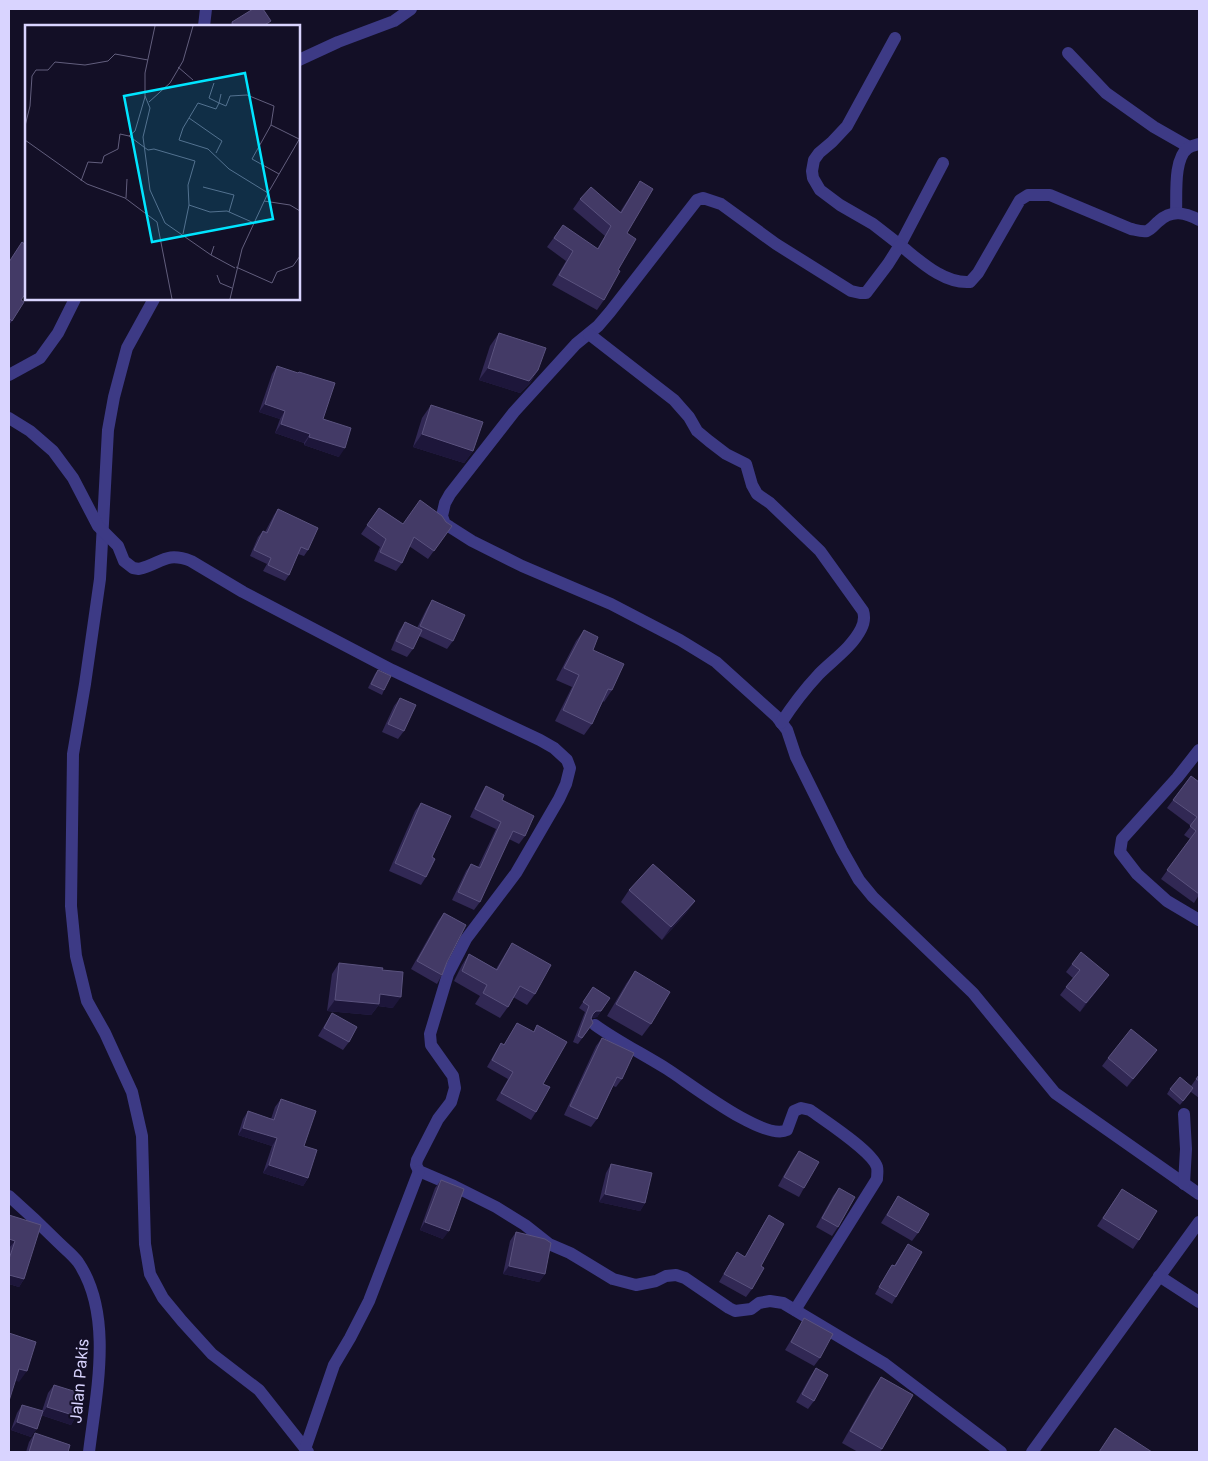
<svg xmlns="http://www.w3.org/2000/svg" width="1208" height="1461" font-family="Inter,sans-serif">
  <style>
    .lines { fill: none; stroke-linecap: round; stroke-linejoin: round }
    .minor { stroke: #3d3a85; stroke-width: 12 }
    .wall { fill: #312854 }
    .shaded-wall { fill: #1d163a }
    .building { fill: #433a66; stroke: #5a527e }
    .labels { text-anchor: middle; stroke-width: 4; stroke-linejoin: round; paint-order: stroke }
    .street-label { font-size: 16px; fill: #d9d4ff; stroke: #130f26 }
    .inset-road { fill: none; stroke: #625e7d; stroke-width: 1 }
    .view { fill: #00e5ff; fill-opacity: 0.15; stroke: #00e5ff; stroke-width: 2.5 }
    .inset-edge { fill: none; stroke: #d9d4ff; stroke-width: 2.5 }
  </style>
  <rect width="100%" height="100%" fill="#130f26"/>
  <g class="lines">
    <g class="minor">
      <polyline points="204,26 206,9"/>
      <polyline points="895,38 847,126 832,142 819,153 814,160 812,171 813,178 820,190 840,205 873,224 900,245 943,163"/>
      <polyline points="1068,53 1106,93 1154,127 1189,147"/>
      <polyline points="299,60 338,42 394,21 411,9"/>
      <path d="M 1176,213 C 1177,196 1173,159 1188,148 C 1191,146 1196,145 1199,144"/>
      <path d="M 1199,220 C 1186,213 1172,209 1159,221 C 1155,224 1152,229 1147,231 C 1142,232 1136,230 1131,229 L 1050,195 L 1028,195 L 1020,200 L 978,273 L 970,282 C 943,284 919,260 900,245 L 888,264 L 866,293 L 860,293 L 851,291 L 776,244 L 721,204 L 703,198 L 697,200 L 610,312 L 598,326 L 576,344 L 514,412 L 450,494 L 445,503 L 442,516 L 445,524 L 450,527 L 472,541 L 522,566 L 611,604 L 680,640 L 716,662 L 777,717 L 787,730 L 796,757 L 842,850 L 859,880 L 873,897 L 973,993 L 1055,1093 L 1199,1194"/>
      <polyline points="154,299 127,348 114,397 108,430 100,579 85,684 73,754 71,906 76,956 87,1001 105,1033 132,1092 142,1136 145,1244 150,1274 163,1298 182,1321 212,1354 259,1390 308,1452"/>
      <path d="M 589,334 L 674,400 L 689,417 L 697,431 L 709,441 L 726,454 L 746,464 L 752,485 L 757,494 L 770,503 L 820,551 L 863,611 C 865,617 864,623 861,629 C 852,647 833,660 819,674 C 805,689 792,706 781,723"/>
      <polyline points="9,375 40,358 58,333 75,299"/>
      <path d="M 9,418 L 30,431 L 53,451 L 73,478 L 98,526 L 118,546 L 124,561 L 133,568 L 139,569 C 161,564 165,551 191,561 L 243,592 L 392,670 L 540,740 L 554,748 L 567,760 L 570,768 L 566,784 L 559,799 L 516,873 L 466,939 L 448,974 L 430,1034 L 431,1045 L 453,1076 L 455,1088 L 451,1102 L 438,1119 L 417,1160 L 416,1165 L 419,1171 L 454,1186 L 496,1207 L 525,1225 L 549,1244 L 570,1253 L 613,1279 L 636,1285 L 656,1281 L 666,1276 L 676,1275 L 685,1278 L 729,1308 L 735,1311 L 751,1309 L 759,1303 L 770,1301 L 783,1303 L 885,1364 L 1001,1452"/>
      <polyline points="1199,750 1177,778 1122,839 1120,852 1137,874 1167,901 1199,920"/>
      <path d="M 595,1025 C 617,1041 643,1054 667,1069 C 688,1082 764,1142 787,1130 L 794,1111 L 801,1108 L 810,1110 C 825,1121 872,1151 877,1167 C 878,1171 877,1175 877,1179 L 795,1310"/>
      <polyline points="1184,1114 1186,1149 1184,1184"/>
      <path d="M 9,1196 C 26,1211 43,1227 59,1243 C 65,1249 73,1255 78,1262 C 114,1315 96,1394 89,1452"/>
      <polyline points="1159,1276 1199,1302"/>
      <polyline points="305,1449 334,1365 350,1338 369,1301 419,1171"/>
      <polyline points="1032,1452 1199,1222"/>
    </g>
  </g>
  <g class="wall">
    <polygon points="232,22 268,25 267,26 229,26"/>
    <polygon points="640,181 618,270 604,300 597,310 552,285 566,261 547,247 563,225 597,249 605,236 573,209 580,199 620,212"/>
    <polygon points="9,262 21,300 12,321 9,325"/>
    <polygon points="499,333 538,370 530,383 520,393 479,380 490,346"/>
    <polygon points="277,366 323,419 339,457 304,445 304,443 275,433 280,419 259,412 272,374"/>
    <polygon points="431,405 473,451 464,463 413,447 422,418"/>
    <polygon points="379,508 403,524 446,522 452,526 428,559 409,546 402,563 396,571 374,561 380,547 361,534"/>
    <polygon points="278,509 308,550 304,556 298,554 289,575 285,581 263,571 267,564 250,556 258,537 263,531 265,532 274,515"/>
    <polygon points="432,600 453,641 447,649 419,636 413,649 407,657 391,650 399,631 405,622 417,628 427,608"/>
    <polygon points="584,630 612,690 604,702 603,701 592,724 584,735 555,721 572,687 556,680 576,641"/>
    <polygon points="378,670 384,690 382,695 368,688 375,674"/>
    <polygon points="400,698 404,731 398,739 382,732 394,706"/>
    <polygon points="1191,776 1199,782 1199,895 1194,903 1161,879 1190,839 1184,835 1191,826 1167,808"/>
    <polygon points="486,786 502,800 525,836 519,844 509,839 480,902 474,910 452,900 466,871 471,864 478,867 496,829 470,817 481,794"/>
    <polygon points="421,803 432,857 426,877 421,885 389,871 415,811"/>
    <polygon points="629,890 695,901 686,913 662,940 621,902"/>
    <polygon points="444,913 447,962 442,975 437,984 411,969 438,921"/>
    <polygon points="512,943 535,994 527,1005 513,997 508,1007 500,1018 475,1004 480,996 454,981 462,965 469,954 496,969 505,954"/>
    <polygon points="339,963 382,970 393,1008 378,1006 371,1015 327,1011 332,974"/>
    <polygon points="1072,964 1103,983 1080,1012 1060,995 1073,978 1066,972"/>
    <polygon points="635,971 651,1024 642,1036 607,1016 626,984"/>
    <polygon points="593,987 610,998 597,1017 592,1018 591,1018 593,1023 578,1044 573,1042 585,1012 579,1008"/>
    <polygon points="332,1013 349,1042 343,1050 318,1036"/>
    <polygon points="517,1023 533,1032 537,1025 543,1084 536,1112 531,1120 496,1100 508,1079 487,1067 496,1051 501,1043 504,1045"/>
    <polygon points="602,1038 622,1079 616,1087 613,1086 597,1119 591,1127 564,1115 596,1046"/>
    <polygon points="1157,1050 1151,1058 1127,1087 1102,1066 1108,1058"/>
    <polygon points="1199,1075 1199,1098 1191,1092 1180,1105 1167,1094 1170,1089 1191,1086"/>
    <polygon points="281,1099 304,1146 308,1178 303,1186 263,1173 272,1146 238,1135 243,1119 248,1111 271,1119 275,1107"/>
    <polygon points="799,1151 804,1188 799,1197 778,1186 793,1159"/>
    <polygon points="611,1164 645,1203 640,1211 599,1202 606,1173"/>
    <polygon points="441,1180 443,1239 420,1230 435,1188"/>
    <polygon points="839,1188 838,1227 832,1236 816,1227 833,1196"/>
    <polygon points="1122,1189 1139,1240 1133,1249 1097,1226"/>
    <polygon points="898,1196 918,1233 912,1241 881,1223"/>
    <polygon points="9,1215 24,1279 19,1287 9,1284"/>
    <polygon points="769,1215 761,1266 752,1289 746,1297 719,1282 731,1261 737,1252 745,1257 764,1223"/>
    <polygon points="516,1232 545,1274 539,1282 503,1274 510,1241"/>
    <polygon points="908,1244 896,1297 892,1304 875,1294 888,1271 892,1265 894,1266"/>
    <polygon points="804,1318 820,1358 814,1366 785,1350 799,1327"/>
    <polygon points="816,1368 814,1401 808,1409 796,1402 810,1377"/>
    <polygon points="881,1377 882,1449 880,1452 858,1452 842,1443 872,1390"/>
    <polygon points="54,1385 76,1416 71,1425 41,1415 31,1437 11,1430 17,1413 22,1405 42,1411 48,1393"/>
    <polygon points="35,1433 68,1452 26,1452 29,1442"/>
  </g>
  <g class="shaded-wall">
    <polygon points="271,21 268,25 267,26 263,26"/>
    <polygon points="488,368 538,370 530,383 520,393 479,380"/>
    <polygon points="265,404 285,411 280,419 259,412"/>
    <polygon points="281,424 310,434 304,443 275,433"/>
    <polygon points="422,434 473,451 464,463 413,447"/>
    <polygon points="309,437 345,448 339,457 304,445"/>
    <polygon points="695,901 686,913 662,940 671,927"/>
    <polygon points="1109,975 1103,983 1080,1012 1086,1003"/>
    <polygon points="380,994 401,997 393,1008 378,1006 371,1015 327,1011 335,1000"/>
    <polygon points="596,1011 601,1011 597,1017 592,1018 593,1014"/>
    <polygon points="1157,1050 1151,1058 1127,1087 1133,1079"/>
    <polygon points="243,1128 277,1138 272,1146 238,1135"/>
    <polygon points="269,1165 308,1178 303,1186 263,1173"/>
    <polygon points="605,1194 645,1203 640,1211 599,1202"/>
    <polygon points="425,1222 449,1231 443,1239 420,1230"/>
    <polygon points="9,1239 15,1241 9,1248"/>
    <polygon points="509,1266 545,1274 539,1282 503,1274"/>
    <polygon points="9,1275 24,1279 19,1287 9,1284"/>
    <polygon points="19,1369 27,1371 19,1382 12,1379"/>
    <polygon points="47,1407 76,1416 71,1425 41,1415"/>
    <polygon points="17,1422 37,1429 31,1437 11,1430"/>
  </g>
  <g class="building">
    <polygon points="253,9 263,9 271,21 263,26 234,26 232,22"/>
    <polygon points="640,181 653,189 627,233 636,239 618,270 620,271 604,300 559,275 573,251 554,238 563,225 598,249 611,226 580,199 591,187 621,213"/>
    <polygon points="22,242 26,245 26,293 21,300 24,302 12,321 9,318 9,262"/>
    <polygon points="499,333 546,348 538,370 529,381 488,368"/>
    <polygon points="277,366 298,373 299,372 335,383 323,419 351,428 345,448 309,437 310,434 281,424 285,411 265,404"/>
    <polygon points="431,405 483,422 473,451 422,434"/>
    <polygon points="420,500 442,516 446,522 452,526 434,551 414,537 402,563 380,552 386,539 367,525 379,508 403,524"/>
    <polygon points="278,509 318,528 308,550 301,547 289,575 268,565 271,558 254,550 263,531 267,533"/>
    <polygon points="432,600 465,615 453,641 420,626"/>
    <polygon points="405,622 422,630 413,649 396,641"/>
    <polygon points="584,630 598,637 593,650 624,664 612,690 608,689 592,724 563,710 579,675 564,668"/>
    <polygon points="378,670 391,676 384,690 371,684"/>
    <polygon points="400,698 416,705 404,731 388,724"/>
    <polygon points="1191,776 1199,782 1199,894 1167,870 1196,831 1190,826 1197,817 1173,800"/>
    <polygon points="486,786 504,795 502,800 534,816 525,836 513,831 480,902 458,892 471,864 480,868 501,822 475,809"/>
    <polygon points="421,803 451,816 432,857 435,859 426,877 395,863"/>
    <polygon points="653,864 695,901 671,927 629,890"/>
    <polygon points="444,913 466,925 447,962 442,975 417,961"/>
    <polygon points="512,943 551,965 535,994 520,986 508,1007 483,993 487,985 462,971 469,954 497,970"/>
    <polygon points="1081,952 1109,975 1086,1003 1066,987 1080,970 1072,964"/>
    <polygon points="339,963 383,968 382,970 403,972 401,997 380,994 379,1004 335,1000"/>
    <polygon points="635,971 670,992 651,1024 616,1004"/>
    <polygon points="593,987 610,998 601,1011 596,1011 593,1014 591,1018 593,1023 582,1038 578,1036 589,1006 583,1002"/>
    <polygon points="332,1013 357,1027 349,1042 324,1028"/>
    <polygon points="517,1023 534,1032 537,1025 567,1042 543,1084 550,1087 536,1112 501,1093 513,1072 492,1060 501,1043 504,1045"/>
    <polygon points="1131,1029 1157,1050 1133,1079 1108,1058"/>
    <polygon points="602,1038 634,1053 622,1079 617,1077 597,1119 570,1106"/>
    <polygon points="1199,1075 1199,1081 1196,1079"/>
    <polygon points="1180,1077 1193,1088 1183,1101 1170,1089"/>
    <polygon points="281,1099 316,1111 304,1146 317,1150 308,1178 269,1165 277,1138 243,1128 248,1111 274,1120"/>
    <polygon points="799,1151 819,1162 804,1188 784,1177"/>
    <polygon points="611,1164 652,1173 645,1203 605,1194"/>
    <polygon points="441,1180 464,1189 449,1231 425,1222"/>
    <polygon points="839,1188 855,1197 838,1227 822,1218"/>
    <polygon points="1122,1189 1157,1211 1139,1240 1103,1218"/>
    <polygon points="898,1196 929,1214 918,1233 887,1215"/>
    <polygon points="9,1215 41,1225 24,1279 9,1275 9,1259 15,1241 9,1239"/>
    <polygon points="769,1215 784,1224 761,1266 764,1268 752,1289 724,1274 737,1252 745,1257"/>
    <polygon points="516,1232 545,1239 551,1243 545,1274 509,1266"/>
    <polygon points="908,1244 922,1252 896,1297 879,1287 892,1265 895,1266"/>
    <polygon points="804,1318 833,1334 820,1358 791,1342"/>
    <polygon points="9,1333 36,1342 27,1371 19,1369 9,1401"/>
    <polygon points="816,1368 828,1375 814,1401 802,1394"/>
    <polygon points="881,1377 913,1395 882,1449 850,1431"/>
    <polygon points="54,1385 83,1394 76,1416 47,1407"/>
    <polygon points="22,1405 43,1411 37,1429 17,1422"/>
    <polygon points="1115,1428 1152,1452 1099,1452"/>
    <polygon points="35,1433 70,1445 68,1452 29,1452"/>
  </g>
  <g class="labels">
    <g class="street-label">
      <text transform="translate(79 1381) rotate(-85)" y="6">Jalan Pakis</text>
    </g>
  </g>
  <g transform="translate(25 25)">
    <rect width="275" height="275" fill="#130f26"/>
    <path class="inset-road" d="M 153,42 L 168,55M 189,58 L 184,73 L 194,78 L 196,69M 120,71 L 125,83 L 118,112 L 125,165 L 140,198 L 186,230M 124,77 L 145,58 L 158,36 L 168,1M 164,93 L 197,116 L 191,128M 246,100 L 227,134 L 254,149M 0,101 L 5,81 L 7,51 L 11,45 L 23,45 L 30,37 L 60,40 L 83,36 L 90,29 L 123,35M 104,111 L 123,125 L 129,124 L 170,136 L 163,160 L 164,180 L 185,187 L 202,186 L 229,198M 0,115 L 62,159 L 100,173 L 132,197 L 147,274M 56,156 L 63,137 L 77,138 L 79,131 L 93,124 L 95,109 L 104,111 L 110,106 L 120,72 L 120,48 L 130,1M 178,162 L 209,170 L 204,187M 243,168 L 204,144 L 183,124 L 154,115 L 158,103 L 173,78 L 191,84 L 194,78 L 201,81 L 205,71 L 222,70 L 249,81 L 246,100 L 274,114M 101,173 L 102,154M 239,176 L 265,180 L 275,186M 158,209 L 164,180M 189,221 L 186,230 L 210,243M 211,242 L 247,258 L 252,247 L 268,241 L 275,231M 192,250 L 195,258 L 207,263M 205,274 L 217,224 L 243,168 L 275,113"/>
    <path class="view" d="M 220,48 L 248,194 L 127,217 L 99,71 Z"/>
    <rect width="275" height="275" class="inset-edge"/>
  </g>
  <rect width="1208" height="1461" fill="none" stroke="#d9d4ff" stroke-width="20"/>
</svg>
